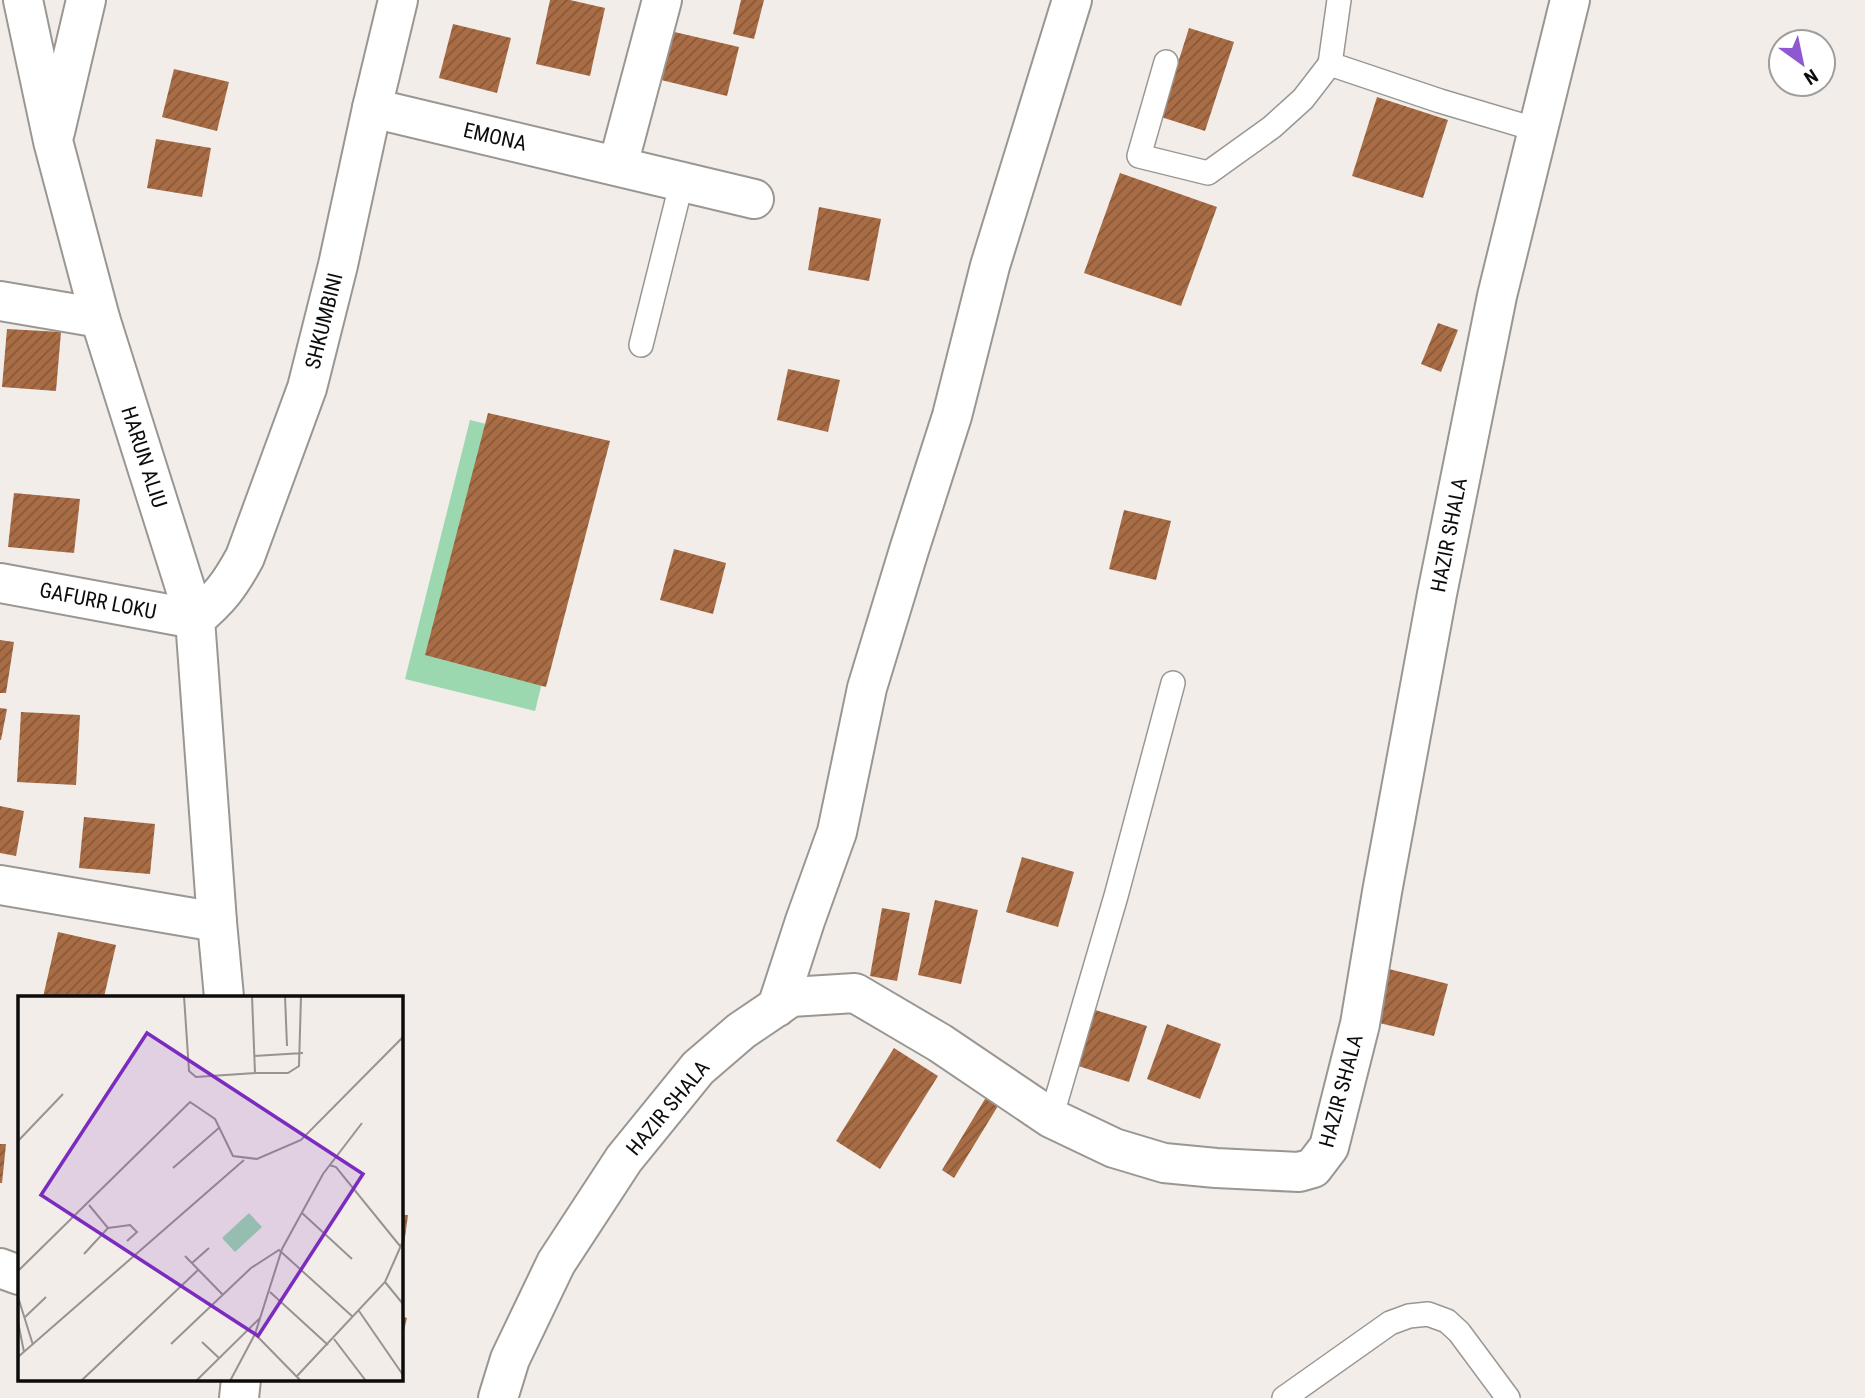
<svg xmlns="http://www.w3.org/2000/svg" width="1865" height="1398" font-family="'Roboto Condensed',sans-serif">
  <style>
    .grass { fill: #9bd7af }
    .building { fill: url(#building-hatch) }
    .lines { fill: none; stroke-linecap: round; stroke-linejoin: round }
    .service-casing { stroke: #9a9692; stroke-width: 26 }
    .minor-casing { stroke: #9a9692; stroke-width: 42 }
    .service { stroke: #fff; stroke-width: 23 }
    .minor { stroke: #fff; stroke-width: 38 }
    .labels { text-anchor: middle; stroke-width: 5; stroke-linejoin: round; paint-order: stroke }
    .street-label { font-size: 21px; fill: #0e0c0b; stroke: #fff }
    .inset-road { fill: none; stroke: #979390; stroke-width: 2 }
    .view { fill: #7b2cbf; fill-opacity: 0.15; stroke: #7b2cbf; stroke-width: 3.5 }
    .inset-edge { fill: none; stroke: #0e0c0b; stroke-width: 3.5 }
  </style>
  <defs>
    <pattern id="building-hatch" width="6" height="6" patternUnits="userSpaceOnUse" patternTransform="scale(1.75)"><rect width="6" height="6" fill="#a96d46"/><path d="M-1 1l2-2M0 6l6-6M5 7l2-2" fill="none" stroke="#885839"/></pattern>
  </defs>
  <rect width="100%" height="100%" fill="#f2ede9"/>
  <polygon class="grass" points="470,420 599,452 535,711 405,679"/>
  <g class="building">
    <polygon points="550,0 570,0 605,8 590,76 536,64"/>
    <polygon points="741,0 764,0 754,39 733,34"/>
    <polygon points="453,24 511,38 497,93 439,78"/>
    <polygon points="1189,28 1234,42 1205,131 1161,117"/>
    <polygon points="666,30 739,47 727,96 653,78"/>
    <polygon points="174,69 229,82 217,131 162,117"/>
    <polygon points="1377,97 1448,120 1423,198 1352,176"/>
    <polygon points="156,139 211,148 202,197 147,188"/>
    <polygon points="1120,173 1217,207 1181,306 1084,273"/>
    <polygon points="819,207 881,219 869,281 808,270"/>
    <polygon points="1438,323 1458,330 1441,372 1421,364"/>
    <polygon points="7,329 61,332 56,391 2,387"/>
    <polygon points="788,369 840,380 828,432 777,420"/>
    <polygon points="488,413 610,441 546,687 425,655"/>
    <polygon points="14,493 80,499 74,553 8,547"/>
    <polygon points="1124,510 1171,521 1156,580 1109,569"/>
    <polygon points="674,549 726,563 713,614 660,600"/>
    <polygon points="0,640 14,642 6,693 0,693"/>
    <polygon points="0,708 7,709 1,740 0,740"/>
    <polygon points="21,712 80,715 76,785 17,782"/>
    <polygon points="0,806 24,811 16,856 0,853"/>
    <polygon points="84,817 155,824 150,874 79,868"/>
    <polygon points="1022,857 1074,872 1058,927 1006,912"/>
    <polygon points="935,900 978,910 961,984 918,975"/>
    <polygon points="882,908 910,913 897,981 870,976"/>
    <polygon points="58,932 116,945 104,997 43,997"/>
    <polygon points="1389,969 1448,984 1434,1036 1375,1022"/>
    <polygon points="1092,1009 1147,1026 1129,1082 1075,1065"/>
    <polygon points="1167,1024 1221,1044 1200,1099 1147,1079"/>
    <polygon points="894,1048 938,1076 880,1169 836,1141"/>
    <polygon points="988,1094 1001,1101 954,1178 942,1170"/>
    <polygon points="0,1144 6,1144 2,1183 0,1183"/>
    <polygon points="401,1215 408,1215 402,1260 401,1260"/>
    <polygon points="401,1316 407,1318 402,1339 401,1339"/>
  </g>
  <g class="lines">
    <defs>
      <g id="service">
        <polyline points="1339,0 1330,64 1440,101 1538,130"/>
        <polyline points="1166,62 1139,156 1208,173 1272,127 1303,99 1330,64"/>
        <polyline points="641,345 682,181"/>
        <polyline points="1051,1118 1116,896 1173,683"/>
        <polyline points="1284,1398 1390,1323 1409,1316 1428,1314 1447,1321 1459,1332 1508,1398"/>
      </g>
      <g id="minor">
        <polyline points="23,0 53,141 100,318 195,619 217,922 224,997"/>
        <polyline points="372,108 754,199"/>
        <polyline points="55,132 86,0"/>
        <polyline points="618,165 662,0"/>
        <polyline points="0,301 100,318"/>
        <path d="M 0,583 L 195,619 C 219,599 230,585 245,557 L 307,388 L 338,265 L 372,108 L 398,0"/>
        <polyline points="0,885 217,922"/>
        <polyline points="777,1007 805,921 837,832 867,688 909,550 952,416 990,266 1072,0"/>
        <polyline points="0,1268 19,1275"/>
        <polyline points="239,1398 241,1379"/>
        <polyline points="498,1398 510,1359 556,1263 624,1159 698,1068 741,1031 791,997 855,993 940,1043 1051,1118 1114,1148 1164,1163 1216,1168 1299,1172 1313,1168 1329,1147 1360,1024 1382,892 1437,594 1497,296 1570,0"/>
      </g>
    </defs>
    <use href="#service" class="service-casing"/>
    <use href="#minor" class="minor-casing"/>
    <use href="#service" class="service"/>
    <use href="#minor" class="minor"/>
  </g>
  <g class="labels">
    <g class="street-label">
      <text transform="translate(495 137) rotate(13)" y="7">EMONA</text>
      <text transform="translate(324 321) rotate(-76)" y="7">SHKUMBINI</text>
      <text transform="translate(144 457) rotate(72)" y="7">HARUN ALIU</text>
      <text transform="translate(1449 535) rotate(-79)" y="7">HAZIR SHALA</text>
      <text transform="translate(98 601) rotate(11)" y="7">GAFURR LOKU</text>
      <text transform="translate(1341 1091) rotate(-75)" y="7">HAZIR SHALA</text>
      <text transform="translate(668 1108) rotate(-50)" y="7">HAZIR SHALA</text>
    </g>
  </g>
  <g transform="translate(18 996)">
    <rect width="385" height="385" fill="#f2ede9"/>
    <path d="M 231,217 L 244,231 L 217,256 L 204,242 Z" fill="#9bd7af"/>
    <path class="inset-road" d="M 166,0 L 171,75 L 178,81 L 237,77 L 234,0M 267,0 L 269,50M 236,60 L 285,57M 237,77 L 270,77 L 281,70 L 283,0M 0,145 L 45,98M 311,169 L 318,171 L 382,250M 155,172 L 202,131M 284,217 L 334,263M 90,232 L 112,229 L 119,236 L 109,245M 66,258 L 90,232 L 71,209M 167,260 L 205,299M 174,267 L 191,252M 0,275 L 172,106 L 197,123 L 215,160 L 239,163 L 283,144 L 385,41M 367,286 L 385,308M 252,296 L 310,349M 0,301 L 15,349M 341,315 L 385,379M 6,322 L 28,301M 0,326 L 6,356M 237,338 L 283,385M 316,343 L 348,385M 184,346 L 201,362M 153,348 L 233,272 L 261,254 L 335,321M 0,361 L 226,164M 279,380 L 367,286 L 385,245M 63,385 L 180,274M 178,385 L 242,322M 212,385 L 237,338 L 264,253 L 305,178 L 344,127"/>
    <path class="view" d="M 129,37 L 345,178 L 240,340 L 23,199 Z"/>
    <rect width="385" height="385" class="inset-edge"/>
  </g>
  <g transform="translate(1802 63) rotate(147)"><circle r="33" fill="#ffffff" stroke="#9f9e9d" stroke-width="2"/>
  <path d="M0-5L12 26L0 18L-12 26Z" fill="#9058d0"/>
  <text y="-10" font-size="19" font-weight="bold" text-anchor="middle" fill="#0e0c0b">N</text>
  </g>
</svg>
